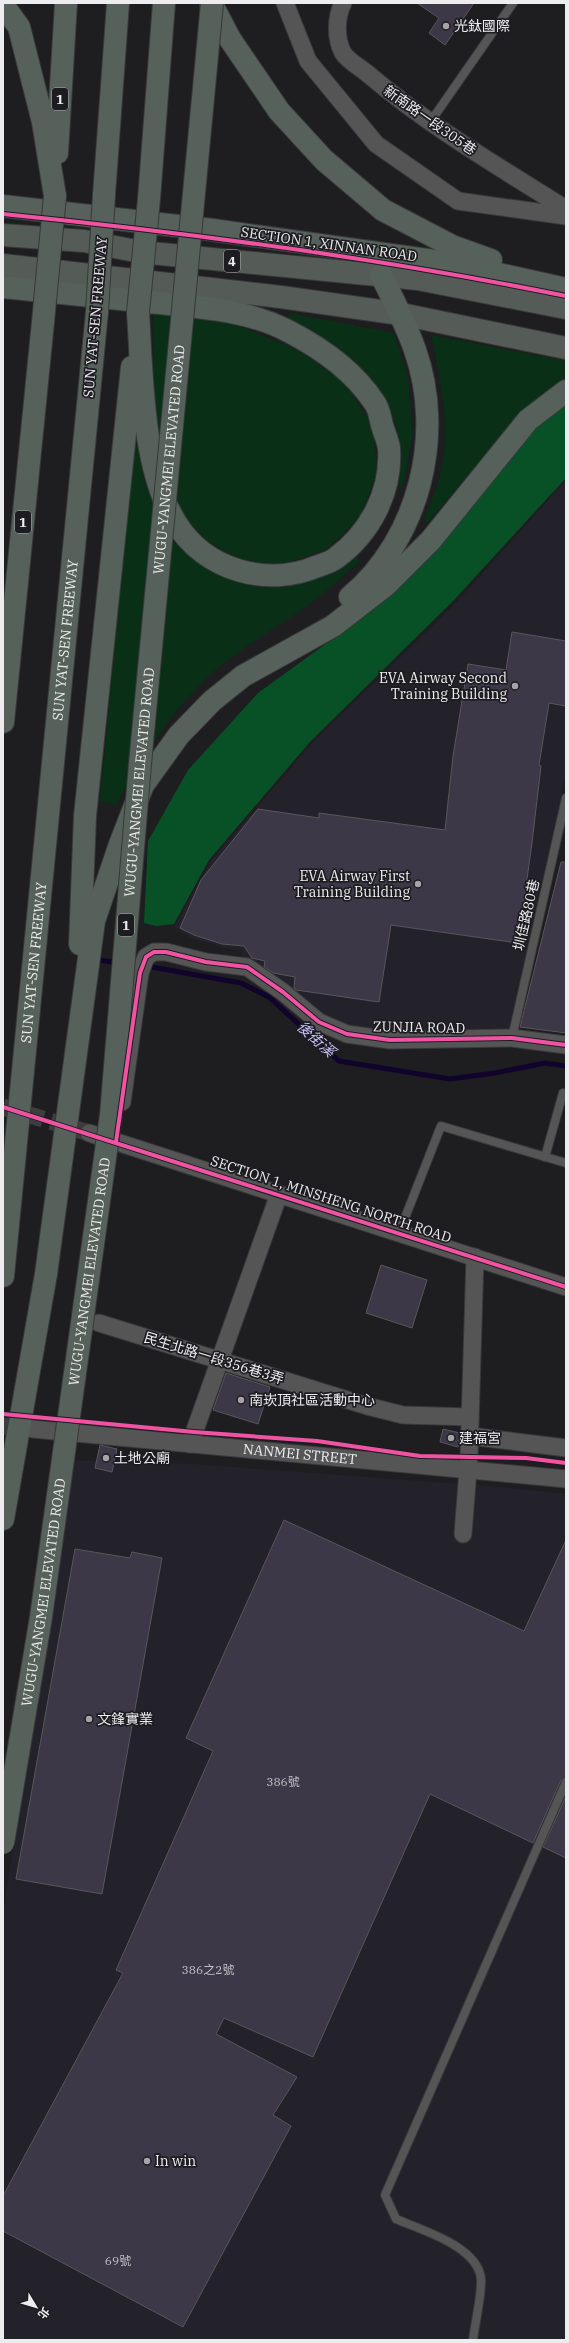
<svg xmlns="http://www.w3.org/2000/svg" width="569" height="2343" font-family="'IBM Plex Serif','Noto Sans TC',serif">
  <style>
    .built { fill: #23222a }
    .green { fill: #0a2f17 }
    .forest { fill: #085127 }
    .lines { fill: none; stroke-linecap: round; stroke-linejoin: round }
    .stream { stroke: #10032c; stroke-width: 5 }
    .building { fill: #3c3847; stroke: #585759 }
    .street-tunnel { stroke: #3d3c3e; stroke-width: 17; stroke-dasharray: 17 8; stroke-linecap: butt }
    .lane-casing { stroke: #39383b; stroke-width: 10 }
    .street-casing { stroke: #39383b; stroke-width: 19 }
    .primary-casing { stroke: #39383b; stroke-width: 24 }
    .highway-casing { stroke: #39383b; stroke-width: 24 }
    .lane { stroke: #555556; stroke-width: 8 }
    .street { stroke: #555556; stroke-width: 17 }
    .primary { stroke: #555c58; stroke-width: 22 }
    .highway { stroke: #55615a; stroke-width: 22 }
    .highway-bridge-casing { stroke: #39383b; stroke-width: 24; stroke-linecap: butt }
    .highway-bridge { stroke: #55615a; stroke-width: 22 }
    .cycleway-casing { stroke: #1d1c20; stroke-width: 6 }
    .cycleway { stroke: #f153a3; stroke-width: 4 }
    .poi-dot { fill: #a5a4a6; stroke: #1d1c20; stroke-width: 1.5 }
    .labels { text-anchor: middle; stroke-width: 3.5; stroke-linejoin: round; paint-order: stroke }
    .number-label { font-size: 12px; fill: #c1bfc5 }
    .shield { fill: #1d1c20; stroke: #afaeb1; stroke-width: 1 }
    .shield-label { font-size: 13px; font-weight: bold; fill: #edecef }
    .poi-label { font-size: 14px; fill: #edecef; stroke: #1d1c20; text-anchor: start }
    .street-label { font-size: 14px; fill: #edecef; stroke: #1d1c20 }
    .water-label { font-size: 15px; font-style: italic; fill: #c8c1fd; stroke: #1d1c20 }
  </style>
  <rect width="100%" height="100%" fill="#1e1d1f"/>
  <g class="built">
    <polygon points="566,480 566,775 507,1037 348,1033 262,975 242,958 242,952 193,939 174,927 211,861 312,743 457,602"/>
    <polygon points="72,1460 194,1464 500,1487 566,1494 566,2340 3,2340 3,1913"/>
  </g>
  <g class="green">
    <polygon points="154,308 205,316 250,330 298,350 345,383 372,425 378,470 361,516 327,549 285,564 242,561 207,541 186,518 171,492 153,397"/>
    <path d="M 290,313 L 394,333 L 408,378 L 413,433 L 403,486 L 398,489 C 399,477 402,462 401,450 C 391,377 347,351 288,319 Z"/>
    <path d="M 431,335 L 566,361 L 566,380 L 558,383 L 515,418 L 428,523 L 424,520 C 429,505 436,491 440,476 C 452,430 441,380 431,335 Z"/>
    <path d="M 135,438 L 146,486 L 175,543 L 207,568 L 244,584 L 283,587 L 324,576 L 354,556 L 360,561 C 344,575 328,590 311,603 C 276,629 226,656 197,688 C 164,722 138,764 116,805 L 100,801 Z"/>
  </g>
  <polygon class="forest" points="566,404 566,478 454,600 310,742 209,860 174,924 156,926 144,923 148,841 188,770 258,693 382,603 442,541 531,429"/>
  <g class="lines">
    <g class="stream">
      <polyline points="99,960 118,963"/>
      <polyline points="146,966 241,983 269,997 339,1061 450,1079 495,1073 545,1063 566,1066"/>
    </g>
  </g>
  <g class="building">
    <polygon points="417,3 474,3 445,45 429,33 439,18"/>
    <polygon points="512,632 566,641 566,706 549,703 539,765 541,766 532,843 518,943 391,925 379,1002 296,990 294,988 295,977 273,973 264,967 265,961 252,958 244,946 222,944 194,935 180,928 201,880 258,809 319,818 319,813 445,830 453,756 468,664 506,670"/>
    <polygon points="561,862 566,862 566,1033 520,1027"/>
    <polygon points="381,1265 427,1280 412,1328 366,1313"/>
    <polygon points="226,1373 270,1387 258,1424 213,1410"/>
    <polygon points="443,1429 460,1433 458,1447 440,1442"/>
    <polygon points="100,1445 117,1449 112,1472 95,1468"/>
    <polygon points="284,1520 524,1631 566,1540 566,1777 561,1780 533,1843 430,1794 313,2057 224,2018 216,2034 297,2077 273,2115 291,2126 183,2327 3,2231 3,2196 123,1973 116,1970 213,1751 186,1738"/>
    <polygon points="75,1549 130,1558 132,1552 162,1558 102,1894 16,1879"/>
    <polygon points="566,1796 566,1858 543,1847"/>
  </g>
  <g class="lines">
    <g class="street-tunnel">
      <polyline points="3,1107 89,1133"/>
      <polyline points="3,1426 31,1429"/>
    </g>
    <defs>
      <g id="lane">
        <polyline points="431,121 513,3"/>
        <polyline points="512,1038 566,798"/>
        <polyline points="545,1157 563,1093"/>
        <polyline points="399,1233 441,1126 566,1163"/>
        <path d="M 473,2340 C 475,2323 482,2294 481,2279 C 478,2246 421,2230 396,2219 L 385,2195 L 566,1782"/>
      </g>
      <g id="street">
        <polyline points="285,3 308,61 376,144 458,201 566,216"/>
        <path d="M 343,3 C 336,17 335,38 343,53 C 348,61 361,68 368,74 C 429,126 499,167 566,209"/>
        <polyline points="122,1102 140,973 146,957 154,952 166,952 206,962 247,967 283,992 319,1022 347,1034 390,1040 512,1038 566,1045"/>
        <polyline points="89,1133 566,1287"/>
        <polyline points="99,1323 367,1406 403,1415 470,1417"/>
        <path id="s1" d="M 33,1429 L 566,1479"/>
        <polyline points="470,1436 566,1448"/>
        <polyline points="190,1444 279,1194"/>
        <polyline points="463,1534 469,1457 475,1257"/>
      </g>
      <g id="primary">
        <polyline points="3,235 84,241 141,252 418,279 566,308"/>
        <polyline points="3,265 281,297 401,314 566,348"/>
      </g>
      <g id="highway">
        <polyline points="211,3 230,39 279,111 324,160 383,210 452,246 491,260"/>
        <polyline points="3,5 19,27 43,122 55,196"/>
        <polyline points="57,153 66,3"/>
        <polyline points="104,195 118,3"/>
        <polyline points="149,199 164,3"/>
        <polyline points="3,206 213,230 449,263 566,289"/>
        <path d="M 3,287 C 52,292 101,297 149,302 C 196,307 246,309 288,331 C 321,348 353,370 374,402 C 379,408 380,417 382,425 C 384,432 388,441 389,448 C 392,492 370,533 336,558 C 331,562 324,564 318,566 C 267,588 205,570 176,523 C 142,469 142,375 138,312"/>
        <path d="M 350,597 C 419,539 445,435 415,350 C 406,324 393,299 381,275"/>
        <polyline points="3,722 43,322"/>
        <polyline points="80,944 85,816 132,367"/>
        <path id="s2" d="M 3,1276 L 97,312"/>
        <polyline points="3,1519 46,1274 94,921 120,844 143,785 179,735 212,701 243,676 333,626 386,585 431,540 528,420 566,391"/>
      </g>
    </defs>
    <use href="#lane" class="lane-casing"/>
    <use href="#street" class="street-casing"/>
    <use href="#primary" class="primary-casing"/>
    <use href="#highway" class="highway-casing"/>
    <use href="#lane" class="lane"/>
    <use href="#street" class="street"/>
    <use href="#primary" class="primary"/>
    <use href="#highway" class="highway"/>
    <defs>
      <g id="highway-bridge">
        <polyline points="97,312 104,195"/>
        <polyline points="138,312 149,199"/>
        <polyline points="43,322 55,196"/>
        <path id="s3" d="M 3,1843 L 41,1617 L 111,1115 L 140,764 L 212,3"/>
      </g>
    </defs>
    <use href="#highway-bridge" class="highway-bridge-casing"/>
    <use href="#highway-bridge" class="highway-bridge"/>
    <defs>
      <g id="cycleway">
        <path d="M 3,214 C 192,233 380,258 566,296"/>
        <polyline points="3,1107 566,1287"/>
        <polyline points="116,1142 140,973 146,957 154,952 166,952 206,962 247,967 283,992 319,1022 347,1034 390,1040 512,1038 566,1045"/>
        <polyline points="3,1414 194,1432 317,1441 420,1456 526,1458 566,1463"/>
      </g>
    </defs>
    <use href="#cycleway" class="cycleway-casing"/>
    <use href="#cycleway" class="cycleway"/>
  </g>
  <g class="poi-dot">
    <circle cx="446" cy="26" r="4"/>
    <circle cx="515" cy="686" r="4"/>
    <circle cx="418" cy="884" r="4"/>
    <circle cx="241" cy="1400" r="4"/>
    <circle cx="451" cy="1438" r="4"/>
    <circle cx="106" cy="1458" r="4"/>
    <circle cx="89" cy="1719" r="4"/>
    <circle cx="147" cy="2161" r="4"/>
  </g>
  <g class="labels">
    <g class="number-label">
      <text x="283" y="1786">386號</text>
      <text x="208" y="1974">386之2號</text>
      <text x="118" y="2265">69號</text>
    </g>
    <g class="shield">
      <rect x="52" y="88" width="16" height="22" rx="3"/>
      <rect x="224" y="250" width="16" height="22" rx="3"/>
      <rect x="15" y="511" width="16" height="22" rx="3"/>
      <rect x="118" y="914" width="16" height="22" rx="3"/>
    </g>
    <g class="shield-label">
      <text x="60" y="104">1</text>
      <text x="232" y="266">4</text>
      <text x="23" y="527">1</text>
      <text x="126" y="930">1</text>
    </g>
    <g class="poi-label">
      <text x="454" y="31">光鈦國際</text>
      <text x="507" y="683" text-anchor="end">EVA Airway Second<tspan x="507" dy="16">Training Building</tspan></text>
      <text x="410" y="881" text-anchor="end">EVA Airway First<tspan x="410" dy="16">Training Building</tspan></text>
      <text x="249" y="1405">南崁頂社區活動中心</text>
      <text x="459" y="1443">建福宮</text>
      <text x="114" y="1463">土地公廟</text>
      <text x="97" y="1724">文鋒實業</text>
      <text x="155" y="2166">In win</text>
    </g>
    <g class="street-label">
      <text transform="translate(430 120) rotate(35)" y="5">新南路一段305巷</text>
      <text transform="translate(329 244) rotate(8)" y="5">SECTION 1, XINNAN ROAD</text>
      <text transform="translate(95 317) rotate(-85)" y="5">SUN YAT-SEN FREEWAY</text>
      <text dy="5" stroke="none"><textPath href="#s3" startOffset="1394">WUGU-YANGMEI ELEVATED ROAD</textPath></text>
      <text dy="5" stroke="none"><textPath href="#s2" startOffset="639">SUN YAT-SEN FREEWAY</textPath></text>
      <text dy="5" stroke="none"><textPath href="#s3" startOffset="1070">WUGU-YANGMEI ELEVATED ROAD</textPath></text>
      <text transform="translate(526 915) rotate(-77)" y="5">圳佳路80巷</text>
      <text dy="5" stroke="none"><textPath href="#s2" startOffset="315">SUN YAT-SEN FREEWAY</textPath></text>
      <text transform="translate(419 1027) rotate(1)" y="5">ZUNJIA ROAD</text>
      <text transform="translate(331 1199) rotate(18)" y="5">SECTION 1, MINSHENG NORTH ROAD</text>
      <text dy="5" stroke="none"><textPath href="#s3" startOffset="578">WUGU-YANGMEI ELEVATED ROAD</textPath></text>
      <text transform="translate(214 1358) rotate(17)" y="5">民生北路一段356巷3弄</text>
      <text dy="5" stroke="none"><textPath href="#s1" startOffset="268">NANMEI STREET</textPath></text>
      <text dy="5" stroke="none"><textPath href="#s3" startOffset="254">WUGU-YANGMEI ELEVATED ROAD</textPath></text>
    </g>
    <g class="water-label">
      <text transform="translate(316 1039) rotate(42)" y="5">後街溪</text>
    </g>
  </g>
  <rect width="569" height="2343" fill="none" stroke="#edecef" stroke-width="8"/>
  <g transform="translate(36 2307) rotate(128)" stroke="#1d1c20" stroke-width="3" paint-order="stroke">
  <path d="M0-3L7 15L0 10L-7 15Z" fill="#edecef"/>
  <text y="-6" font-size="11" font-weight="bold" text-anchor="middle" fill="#edecef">北</text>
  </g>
</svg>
